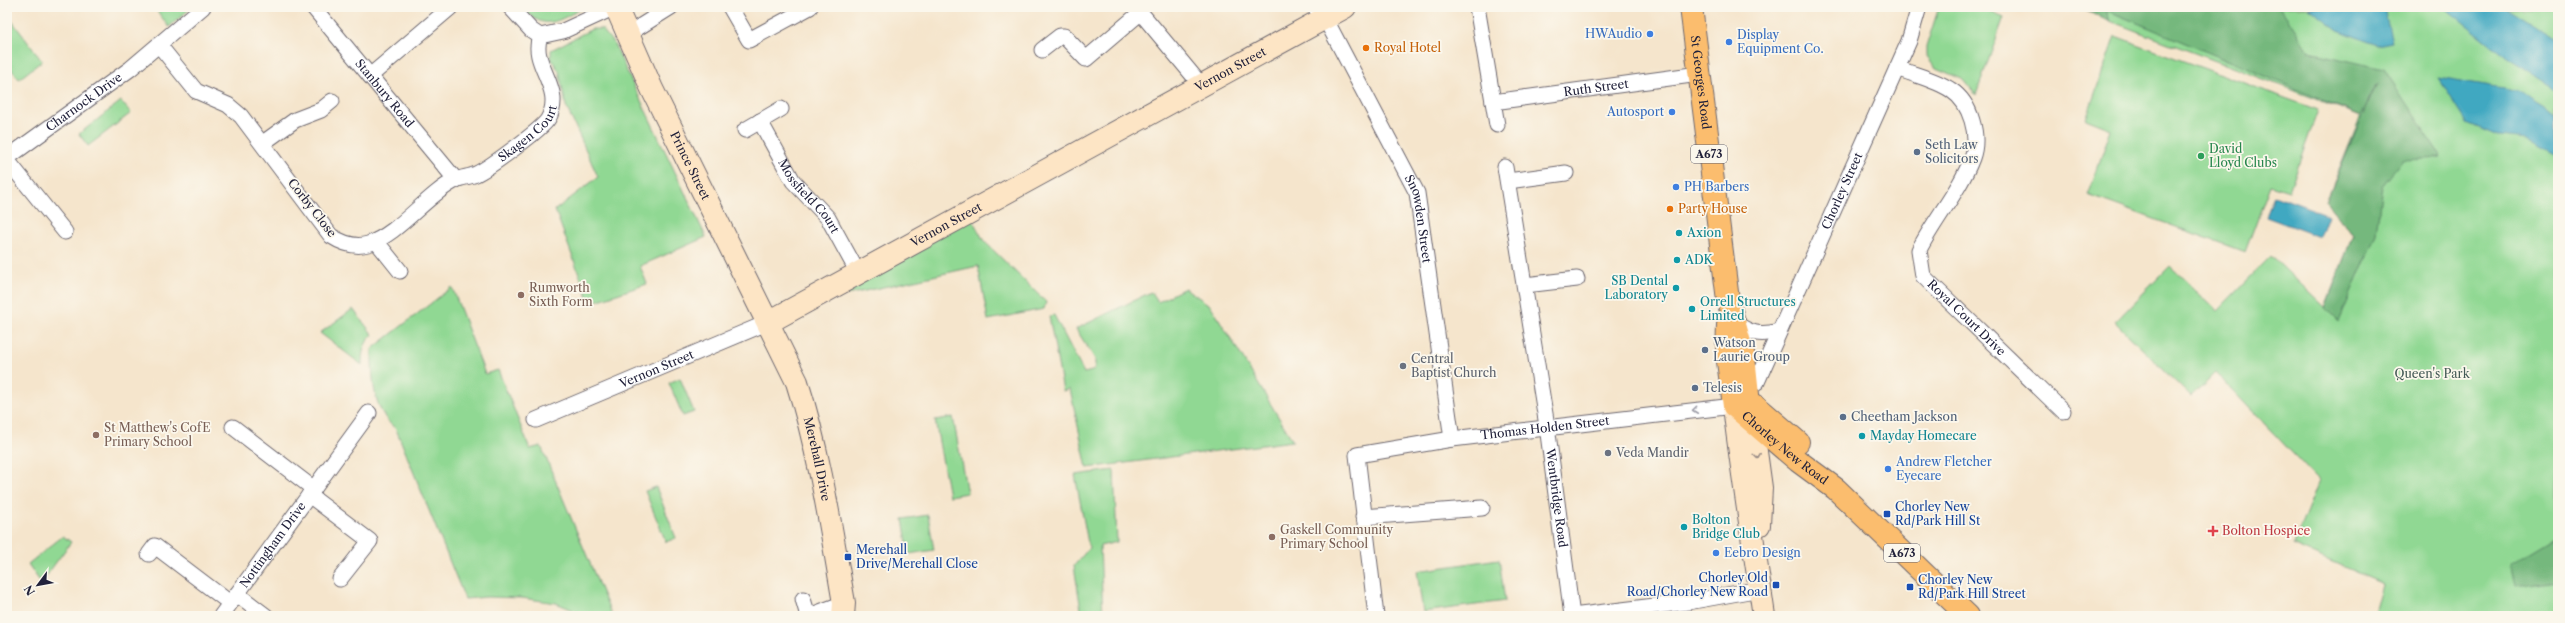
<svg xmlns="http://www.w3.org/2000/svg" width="2565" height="623" font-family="'Libre Caslon Text',serif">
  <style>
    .green { fill: #90d893; stroke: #597d67 }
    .forest { fill: #74b87d; stroke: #4b6d5c }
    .water { fill: #41a8c1; stroke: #32657e }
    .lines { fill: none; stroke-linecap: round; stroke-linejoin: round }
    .street-casing { stroke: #6c666e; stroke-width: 17 }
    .secondary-casing { stroke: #6c666e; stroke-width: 24 }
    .primary-casing { stroke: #6c666e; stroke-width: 24 }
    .street { stroke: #fff; stroke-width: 15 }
    .secondary { stroke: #fde5c5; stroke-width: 22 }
    .primary { stroke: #fbbd6e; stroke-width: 22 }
    .oneway { stroke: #9c9ca7 }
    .oneway2 { stroke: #9a8d87 }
    .shop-dot { fill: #3f7fe0; stroke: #fbf7ec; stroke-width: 1.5 }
    .food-dot { fill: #e8710a; stroke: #fbf7ec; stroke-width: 1.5 }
    .service-dot { fill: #5c6f8a; stroke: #fbf7ec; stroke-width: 1.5 }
    .leisure-dot { fill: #2e9e5b; stroke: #fbf7ec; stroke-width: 1.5 }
    .culture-dot { fill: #0f9aa8; stroke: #fbf7ec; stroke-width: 1.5 }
    .education-dot { fill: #8d6e63; stroke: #fbf7ec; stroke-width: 1.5 }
    .worship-dot { fill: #6b7280; stroke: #fbf7ec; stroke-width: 1.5 }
    .transit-dot { fill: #1a4fb4; stroke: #fbf7ec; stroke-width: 1.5 }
    .health-dot { fill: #e0444e; stroke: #fbf7ec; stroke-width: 1.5 }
    .labels { text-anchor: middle; stroke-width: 3.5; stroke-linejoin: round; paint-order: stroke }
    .shield { fill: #fbf7ec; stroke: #636270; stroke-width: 1 }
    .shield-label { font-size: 11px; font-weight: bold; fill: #22223b }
    .shop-label { font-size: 12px; fill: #366cbe; stroke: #fbf7ec; text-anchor: start }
    .food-label { font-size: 12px; fill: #c56008; stroke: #fbf7ec; text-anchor: start }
    .street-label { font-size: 12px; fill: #22223b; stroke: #fbf7ec }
    .service-label { font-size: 12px; fill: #4e5e75; stroke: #fbf7ec; text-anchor: start }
    .leisure-label { font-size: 12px; fill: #27864d; stroke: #fbf7ec; text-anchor: start }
    .culture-label { font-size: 12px; fill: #0d838f; stroke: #fbf7ec; text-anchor: start }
    .education-label { font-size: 12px; fill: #785e54; stroke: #fbf7ec; text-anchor: start }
    .worship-label { font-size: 12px; fill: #5b616d; stroke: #fbf7ec; text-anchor: start }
    .park-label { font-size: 12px; fill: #435955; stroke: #fbf7ec }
    .transit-label { font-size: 12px; fill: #164399; stroke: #fbf7ec; text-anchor: start }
    .health-label { font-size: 12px; fill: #be3a42; stroke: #fbf7ec; text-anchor: start }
  </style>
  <rect width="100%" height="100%" fill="#fbf7ec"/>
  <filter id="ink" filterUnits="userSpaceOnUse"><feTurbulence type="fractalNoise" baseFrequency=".025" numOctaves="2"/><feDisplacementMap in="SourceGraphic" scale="8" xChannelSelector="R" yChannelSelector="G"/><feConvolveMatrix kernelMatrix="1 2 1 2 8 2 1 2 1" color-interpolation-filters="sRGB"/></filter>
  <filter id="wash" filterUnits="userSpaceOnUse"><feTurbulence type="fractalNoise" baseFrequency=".012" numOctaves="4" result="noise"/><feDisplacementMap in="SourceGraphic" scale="16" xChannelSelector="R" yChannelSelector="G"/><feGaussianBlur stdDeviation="0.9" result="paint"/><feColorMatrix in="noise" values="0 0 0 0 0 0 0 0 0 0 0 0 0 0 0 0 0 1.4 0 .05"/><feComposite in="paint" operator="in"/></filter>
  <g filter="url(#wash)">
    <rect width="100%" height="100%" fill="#f5e5cc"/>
    <g class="green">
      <polygon points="154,7 192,7 169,27"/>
      <path d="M 523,7 L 584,7 C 560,20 543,34 523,7 Z"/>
      <polygon points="1939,7 1981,7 2004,17 1976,95 1964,80 1936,68 1926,55 1926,47"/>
      <polygon points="2104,7 2558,7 2558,616 2374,616 2383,584 2293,545 2319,481 2216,373 2191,397 2115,322 2170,266 2217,311 2271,256 2325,307 2353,235 2326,202 2361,116 2110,21"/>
      <polygon points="9,17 42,61 19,79 7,64 7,19"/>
      <polygon points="592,29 602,29 614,44 706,237 640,266 647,284 590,303 555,210 598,177 566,106 559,71 551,59 551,50"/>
      <polygon points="2115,36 2318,110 2289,191 2270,185 2245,252 2088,195 2111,129 2086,119"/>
      <polygon points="121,101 131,113 88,146 79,134"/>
      <polygon points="968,212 984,241 1046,302 1044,309 988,320 978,266 847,295 840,281"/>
      <path d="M 452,287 L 485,374 L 498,370 L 530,449 L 541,446 L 612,616 L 588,616 L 556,603 L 522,598 L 487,597 L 465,599 L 396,429 C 372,410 372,377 372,349 Z"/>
      <polygon points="1185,288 1211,306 1293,441 1087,468 1070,389 1063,391 1049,316 1054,315 1084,373 1092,371 1095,368 1095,359 1076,329 1151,292 1158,302"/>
      <path d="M 353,309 L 373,335 C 363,343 362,353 362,365 L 320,333 Z"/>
      <polygon points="680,378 694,412 683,416 669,383"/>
      <polygon points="953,417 967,493 949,496 935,420"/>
      <polygon points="1114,470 1117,542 1100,546 1103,616 1082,616 1074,566 1089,548 1075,475"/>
      <polygon points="656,487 676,538 666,542 645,491"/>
      <polygon points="928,515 934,550 909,554 903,519"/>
      <polygon points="63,536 71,542 41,583 28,564"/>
      <polygon points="1499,559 1505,601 1423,612 1417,571"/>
    </g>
    <g class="forest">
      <polygon points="2080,7 2104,7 2105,9 2106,7 2280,7 2310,52 2384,69 2442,158 2403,160 2382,186 2376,234 2339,322 2325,308 2353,235 2326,202 2377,83 2361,116 2106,10 2110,21"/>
      <polygon points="2558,535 2558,580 2515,586 2510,564"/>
    </g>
    <g class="water">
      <polygon points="2308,7 2384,7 2392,42 2377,45 2338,30"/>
      <polygon points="2444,7 2506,7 2558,40 2558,89 2502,53"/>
      <polygon points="2438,77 2521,91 2558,114 2558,156 2528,140 2500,137 2467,123"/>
      <polygon points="2274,195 2328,215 2320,237 2266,217"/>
    </g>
  </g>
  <g filter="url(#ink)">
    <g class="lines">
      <defs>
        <g id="street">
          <path id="s1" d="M 313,7 L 456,180"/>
          <polyline points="510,7 531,30 540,36 563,31 615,7"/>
          <polyline points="730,7 749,40 810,7"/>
          <polyline points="1136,7 1201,85"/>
          <path id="s2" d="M 1315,7 L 1325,18 L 1417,193 L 1452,439"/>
          <polyline points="1477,7 1497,125"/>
          <polyline points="628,34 671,7"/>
          <path id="s3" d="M 159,45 L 196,91 L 228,105 L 241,116 L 331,236 C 342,243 355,248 368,244 C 399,234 427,194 456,180 C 462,177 470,177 476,174 C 489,168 542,129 548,119 C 566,88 529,65 540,36"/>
          <polyline points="1042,50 1060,36 1064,36 1086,59 1140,13"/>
          <path id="s4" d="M 1897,68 C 1914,75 1937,80 1951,90 C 1971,103 1980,136 1972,158 C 1960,190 1934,220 1919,250 L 1923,276 L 2063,411"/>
          <polyline points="370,76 451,7"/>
          <path id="s5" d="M 1493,102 L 1699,74"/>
          <path id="s6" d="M 760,121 L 793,181 L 828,218 L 857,271"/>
          <polyline points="745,130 781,109"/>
          <polyline points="263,143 295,120 321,110 332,101"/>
          <path id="s7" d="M 7,158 L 130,69 L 203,7"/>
          <polyline points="7,160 65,232"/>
          <path id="s8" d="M 1505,167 L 1547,426 L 1572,616"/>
          <polyline points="1508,181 1566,173"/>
          <polyline points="376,241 400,271"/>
          <polyline points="1525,285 1577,279"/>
          <path d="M 1735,322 C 1749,334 1761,336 1779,331"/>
          <path id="s9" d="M 1757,382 L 1897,68 L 1909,41 L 1919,7"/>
          <path id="s10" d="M 536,420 L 769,322"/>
          <polyline points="233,427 314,489"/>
          <polyline points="309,495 370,541 340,579"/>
          <polyline points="1363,517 1482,508"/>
          <polyline points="149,554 155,546 230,603"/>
          <polyline points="237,594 266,616"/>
          <polyline points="803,599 808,616"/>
          <path id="s11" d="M 221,616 L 369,413"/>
          <polyline points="809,616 844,603"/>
          <path id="s12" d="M 1376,616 L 1357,455 L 1452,439 L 1734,406 L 1760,372"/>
          <polyline points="1572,616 1688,602 1760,589"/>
        </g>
        <g id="secondary">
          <path id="s13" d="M 616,7 L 652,89 L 797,382 C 820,454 831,529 844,603 L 843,616"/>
          <path id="s14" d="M 769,322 L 1345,7"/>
          <path d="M 1734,406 C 1742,476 1754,546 1764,616"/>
          <polyline points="1750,408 1761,488 1759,525"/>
        </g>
        <g id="primary">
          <path id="s15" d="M 1691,7 L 1728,300 L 1744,357 L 1749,404"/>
          <polyline points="1728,325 1727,354 1734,406"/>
          <polyline points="1735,405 1755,405 1798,442"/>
          <path id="s16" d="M 1734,406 L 1798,461 L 1836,489 L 1968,616"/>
        </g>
      </defs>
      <use href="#street" class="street-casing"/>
      <use href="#secondary" class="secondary-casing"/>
      <use href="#primary" class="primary-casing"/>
      <use href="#street" class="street"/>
      <use href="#secondary" class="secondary"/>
      <use href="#primary" class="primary"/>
    </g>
    <defs><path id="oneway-chevron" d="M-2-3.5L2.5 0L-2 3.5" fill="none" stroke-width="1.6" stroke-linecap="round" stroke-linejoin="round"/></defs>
    <use class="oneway" href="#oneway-chevron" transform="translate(1695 410) rotate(174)"/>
    <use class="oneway2" href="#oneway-chevron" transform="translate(1757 456) rotate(83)"/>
  </g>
  <g class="shop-dot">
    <circle cx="1650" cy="34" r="4"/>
    <circle cx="1729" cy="42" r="4"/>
    <circle cx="1672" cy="112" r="4"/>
    <circle cx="1676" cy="187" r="4"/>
    <circle cx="1888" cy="469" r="4"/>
    <circle cx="1716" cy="553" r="4"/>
  </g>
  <g class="food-dot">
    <circle cx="1366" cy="48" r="4"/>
    <circle cx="1670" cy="209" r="4"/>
  </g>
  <g class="service-dot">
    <circle cx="1917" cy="152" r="4"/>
    <circle cx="1705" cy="350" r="4"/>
    <circle cx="1695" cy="388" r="4"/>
    <circle cx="1843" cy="417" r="4"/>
  </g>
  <circle class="leisure-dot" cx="2201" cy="156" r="4"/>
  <g class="culture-dot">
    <circle cx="1679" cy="233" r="4"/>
    <circle cx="1677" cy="260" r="4"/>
    <circle cx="1676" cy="288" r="4"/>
    <circle cx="1692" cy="309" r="4"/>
    <circle cx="1862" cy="436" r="4"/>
    <circle cx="1684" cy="527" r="4"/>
  </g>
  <g class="education-dot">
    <circle cx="521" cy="295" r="4"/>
    <circle cx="96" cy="435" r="4"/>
    <circle cx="1272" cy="537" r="4"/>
  </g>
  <g class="worship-dot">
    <circle cx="1403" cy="366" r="4"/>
    <circle cx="1608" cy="453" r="4"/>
  </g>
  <g class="transit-dot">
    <rect x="1883" y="510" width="8" height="8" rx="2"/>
    <rect x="844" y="553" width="8" height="8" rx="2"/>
    <rect x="1772" y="581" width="8" height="8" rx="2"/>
    <rect x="1906" y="583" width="8" height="8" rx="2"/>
  </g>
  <path class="health-dot" d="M2211 525h4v4h4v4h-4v4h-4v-4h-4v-4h4z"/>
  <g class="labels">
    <g class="shield">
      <rect x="1691" y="145" width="36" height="18" rx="3"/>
      <rect x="1884" y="544" width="36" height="18" rx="3"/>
    </g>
    <g class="shield-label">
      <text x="1709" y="158">A673</text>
      <text x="1902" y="557">A673</text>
    </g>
    <g class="shop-label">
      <text x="1642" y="38" text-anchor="end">HWAudio</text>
      <text x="1737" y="39">Display<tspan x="1737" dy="14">Equipment Co.</tspan></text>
      <text x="1664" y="116" text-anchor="end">Autosport</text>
      <text x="1684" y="191">PH Barbers</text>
      <text x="1896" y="466">Andrew Fletcher<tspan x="1896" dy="14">Eyecare</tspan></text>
      <text x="1724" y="557">Eebro Design</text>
    </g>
    <g class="food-label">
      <text x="1374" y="52">Royal Hotel</text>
      <text x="1678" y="213">Party House</text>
    </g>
    <g class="street-label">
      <text dy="4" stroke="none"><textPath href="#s14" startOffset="526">Vernon Street</textPath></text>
      <text dy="4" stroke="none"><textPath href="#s15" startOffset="76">St Georges Road</textPath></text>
      <text dy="4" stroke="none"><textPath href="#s5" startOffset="104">Ruth Street</textPath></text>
      <text dy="4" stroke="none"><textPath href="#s1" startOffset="112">Stanbury Road</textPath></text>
      <text dy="4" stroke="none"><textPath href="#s7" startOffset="95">Charnock Drive</textPath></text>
      <text dy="4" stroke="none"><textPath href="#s3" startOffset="497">Skagen Court</textPath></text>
      <text dy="4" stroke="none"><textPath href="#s13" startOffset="175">Prince Street</textPath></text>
      <text dy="4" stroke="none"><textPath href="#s9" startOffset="209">Chorley Street</textPath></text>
      <text dy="4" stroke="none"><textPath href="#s6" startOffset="90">Mossfield Court</textPath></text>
      <text transform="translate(312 208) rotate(52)" y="4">Corby Close</text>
      <text dy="4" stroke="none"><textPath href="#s2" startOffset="238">Snowden Street</textPath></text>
      <text dy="4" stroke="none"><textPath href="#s14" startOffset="202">Vernon Street</textPath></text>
      <text dy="4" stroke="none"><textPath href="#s4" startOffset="327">Royal Court Drive</textPath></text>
      <text dy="4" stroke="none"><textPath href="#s10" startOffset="131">Vernon Street</textPath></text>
      <text dy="4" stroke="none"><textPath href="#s12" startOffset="352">Thomas Holden Street</textPath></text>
      <text dy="4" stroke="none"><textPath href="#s16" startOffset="66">Chorley New Road</textPath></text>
      <text dy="4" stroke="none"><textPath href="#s13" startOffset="496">Merehall Drive</textPath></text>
      <text dy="4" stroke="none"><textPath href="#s8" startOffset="335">Wentbridge Road</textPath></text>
      <text dy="4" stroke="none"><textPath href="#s11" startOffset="88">Nottingham Drive</textPath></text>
    </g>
    <g class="service-label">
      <text x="1925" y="149">Seth Law<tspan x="1925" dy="14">Solicitors</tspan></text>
      <text x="1713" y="347">Watson<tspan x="1713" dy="14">Laurie Group</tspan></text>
      <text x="1703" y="392">Telesis</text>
      <text x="1851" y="421">Cheetham Jackson</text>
    </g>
    <g class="leisure-label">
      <text x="2209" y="153">David<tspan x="2209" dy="14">Lloyd Clubs</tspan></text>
    </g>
    <g class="culture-label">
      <text x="1687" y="237">Axion</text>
      <text x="1685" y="264">ADK</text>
      <text x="1668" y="285" text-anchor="end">SB Dental<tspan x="1668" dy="14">Laboratory</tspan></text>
      <text x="1700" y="306">Orrell Structures<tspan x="1700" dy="14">Limited</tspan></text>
      <text x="1870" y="440">Mayday Homecare</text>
      <text x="1692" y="524">Bolton<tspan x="1692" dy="14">Bridge Club</tspan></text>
    </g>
    <g class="education-label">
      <text x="529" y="292">Rumworth<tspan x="529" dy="14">Sixth Form</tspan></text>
      <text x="104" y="432">St Matthew's CofE<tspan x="104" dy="14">Primary School</tspan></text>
      <text x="1280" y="534">Gaskell Community<tspan x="1280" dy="14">Primary School</tspan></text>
    </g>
    <g class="worship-label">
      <text x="1411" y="363">Central<tspan x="1411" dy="14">Baptist Church</tspan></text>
      <text x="1616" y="457">Veda Mandir</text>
    </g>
    <g class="park-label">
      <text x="2432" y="378">Queen's Park</text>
    </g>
    <g class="transit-label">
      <text x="1895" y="511">Chorley New<tspan x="1895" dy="14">Rd/Park Hill St</tspan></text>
      <text x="856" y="554">Merehall<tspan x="856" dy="14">Drive/Merehall Close</tspan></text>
      <text x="1768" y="582" text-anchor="end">Chorley Old<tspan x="1768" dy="14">Road/Chorley New Road</tspan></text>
      <text x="1918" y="584">Chorley New<tspan x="1918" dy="14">Rd/Park Hill Street</tspan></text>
    </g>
    <g class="health-label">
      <text x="2222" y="535">Bolton Hospice</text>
    </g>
  </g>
  <rect width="2565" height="623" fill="none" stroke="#fbf7ec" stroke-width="24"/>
  <g transform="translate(38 585) rotate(238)" stroke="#fbf7ec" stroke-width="3" paint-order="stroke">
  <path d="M0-3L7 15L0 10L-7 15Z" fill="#22223b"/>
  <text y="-6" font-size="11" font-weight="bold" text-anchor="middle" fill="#22223b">N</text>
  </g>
</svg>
